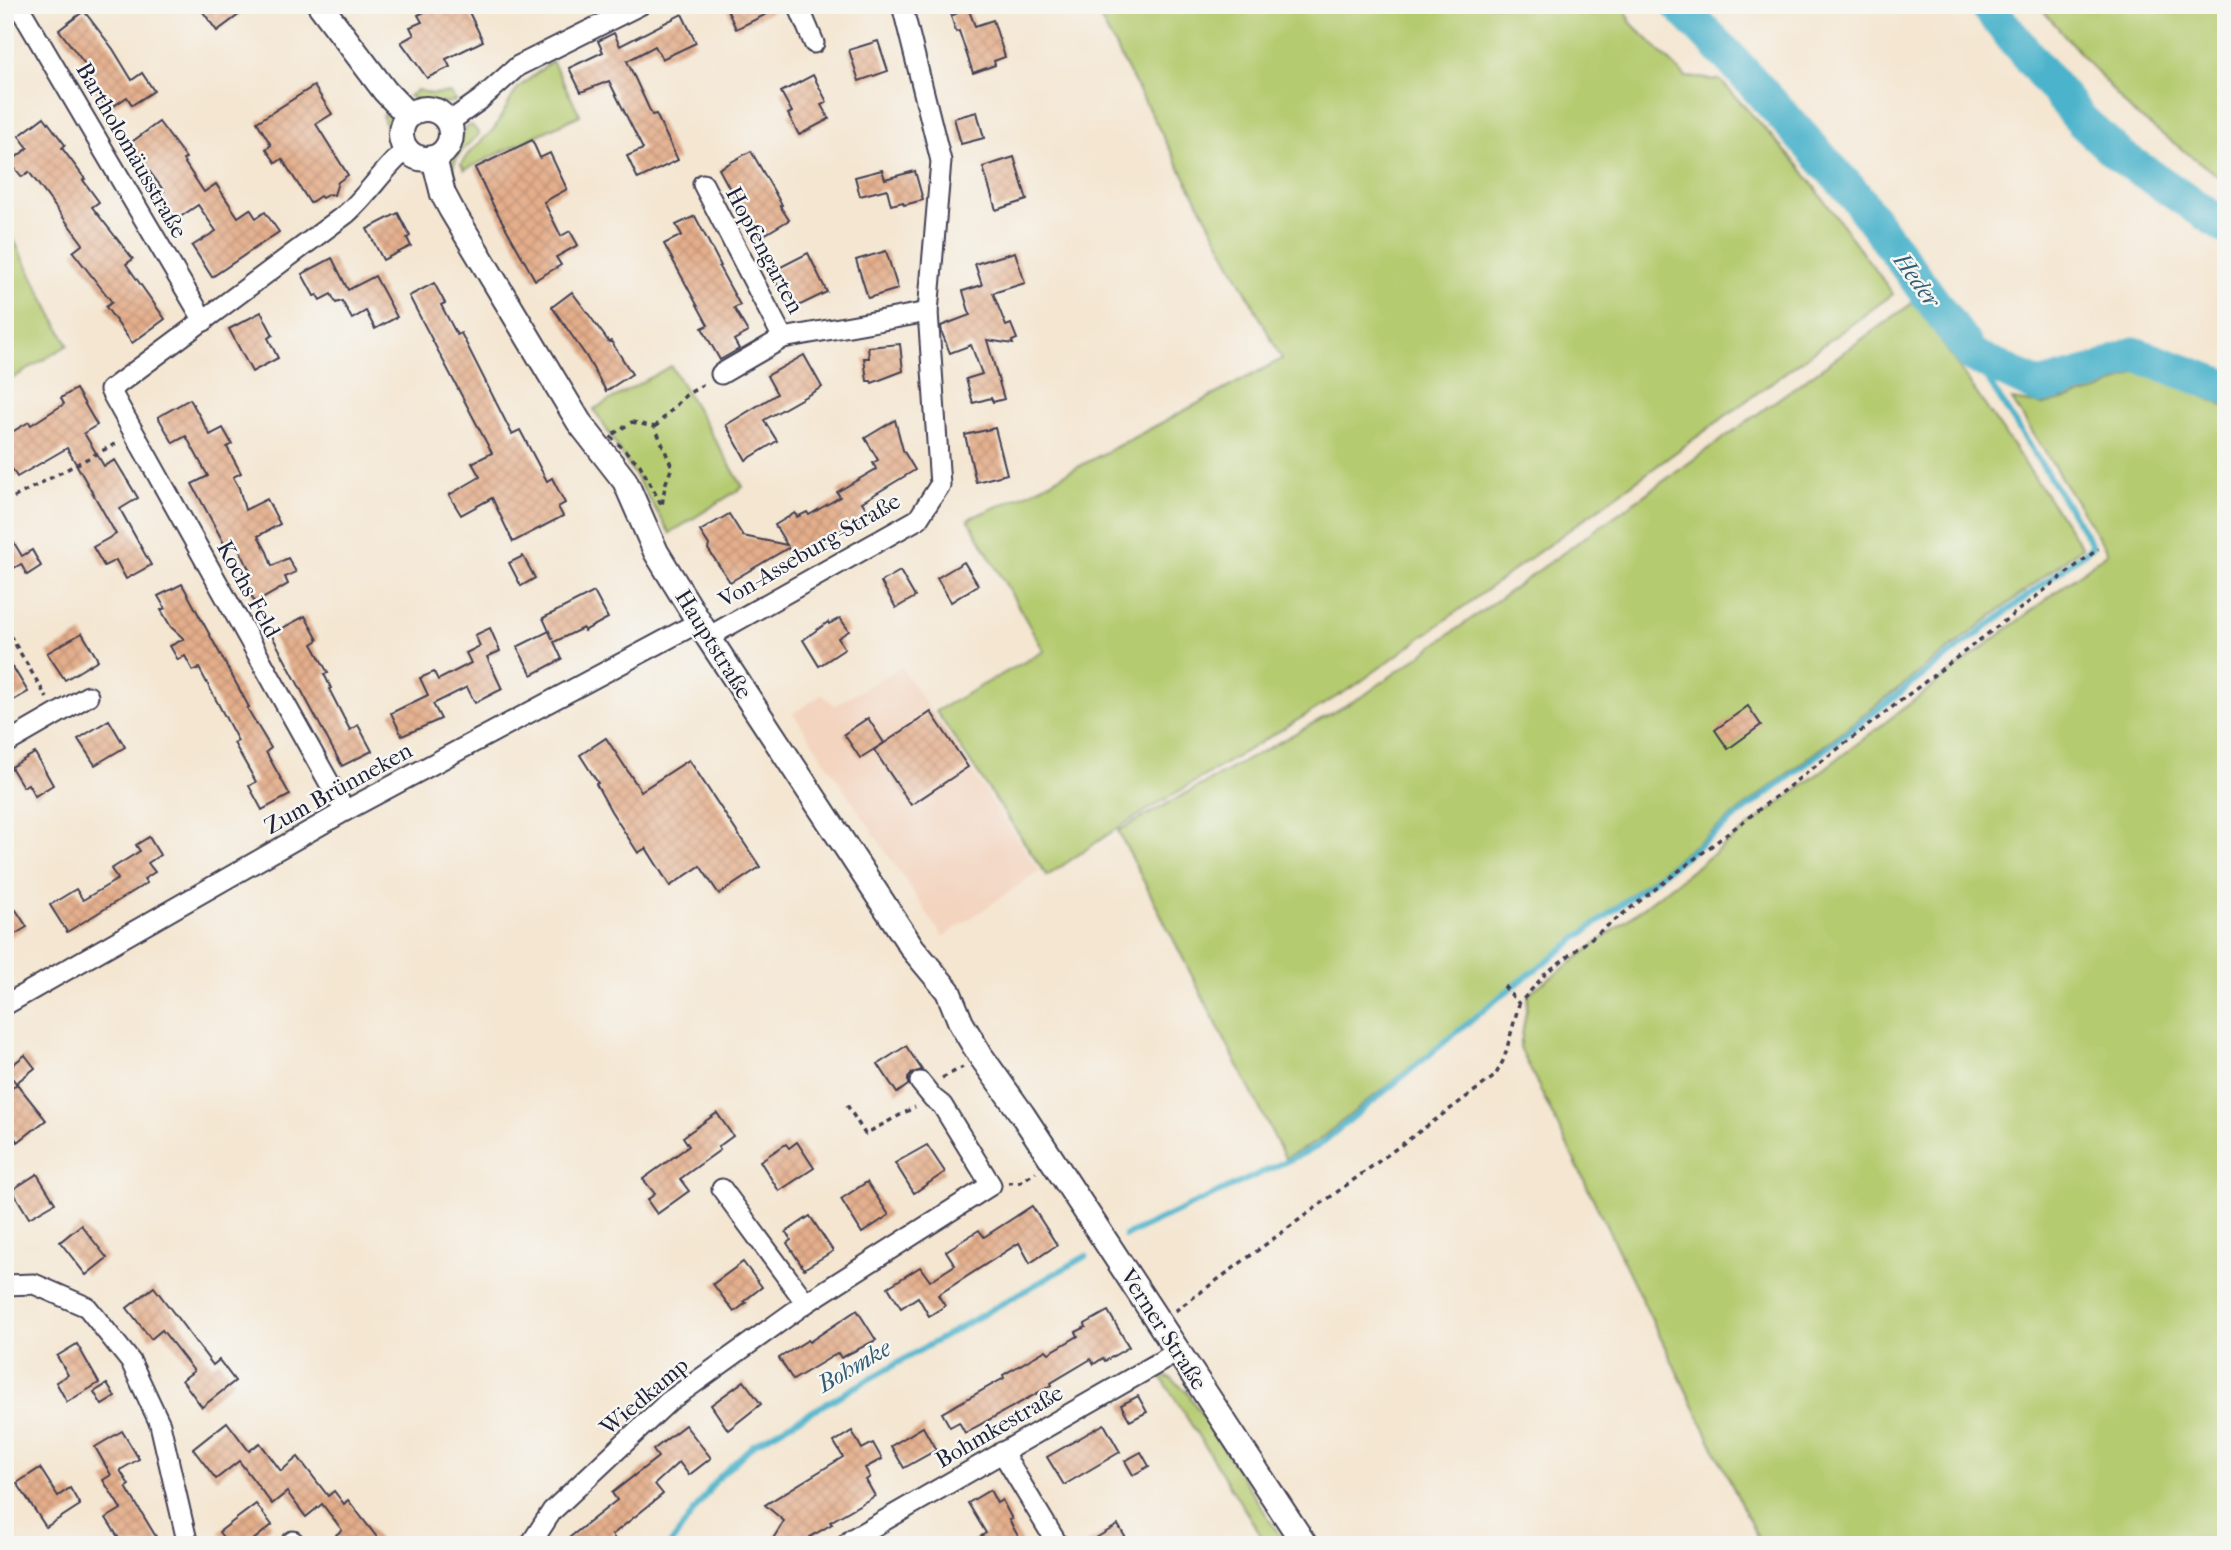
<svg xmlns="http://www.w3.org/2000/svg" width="2231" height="1550" font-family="'IM FELL French Canon',serif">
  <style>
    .built { fill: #f3d4bf }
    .green { fill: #b5cb70; stroke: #6c7656; stroke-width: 2 }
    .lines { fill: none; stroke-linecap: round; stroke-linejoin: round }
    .stream { stroke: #4cb3cb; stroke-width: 6 }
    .river { stroke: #4cb3cb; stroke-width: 35 }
    .building { fill: url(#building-cross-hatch) }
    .minor-casing { stroke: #423f52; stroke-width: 23 }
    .major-casing { stroke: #423f52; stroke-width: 28 }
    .path { stroke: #423f52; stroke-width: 3.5; stroke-dasharray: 5 5; stroke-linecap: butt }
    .minor { stroke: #fff; stroke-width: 19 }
    .major { stroke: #fff; stroke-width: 24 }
    .labels { text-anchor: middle; stroke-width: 5; stroke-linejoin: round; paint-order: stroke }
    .street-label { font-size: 23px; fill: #22223b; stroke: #f6f6f2 }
    .water-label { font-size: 24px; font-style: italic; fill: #335c75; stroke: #f6f6f2 }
  </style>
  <defs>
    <pattern id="building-cross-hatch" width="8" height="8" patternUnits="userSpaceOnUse" patternTransform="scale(1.75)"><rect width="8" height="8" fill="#e4ae8b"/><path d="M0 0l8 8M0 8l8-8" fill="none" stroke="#c39579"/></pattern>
  </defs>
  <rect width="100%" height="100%" fill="#f6f6f2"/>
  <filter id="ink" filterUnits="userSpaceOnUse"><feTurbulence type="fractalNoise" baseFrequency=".0143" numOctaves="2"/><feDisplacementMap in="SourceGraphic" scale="14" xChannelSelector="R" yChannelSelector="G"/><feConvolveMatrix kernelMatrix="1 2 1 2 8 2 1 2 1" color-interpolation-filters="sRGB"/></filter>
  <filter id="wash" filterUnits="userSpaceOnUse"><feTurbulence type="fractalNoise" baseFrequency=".00686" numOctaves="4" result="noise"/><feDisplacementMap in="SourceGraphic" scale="28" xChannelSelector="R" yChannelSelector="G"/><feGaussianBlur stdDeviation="1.57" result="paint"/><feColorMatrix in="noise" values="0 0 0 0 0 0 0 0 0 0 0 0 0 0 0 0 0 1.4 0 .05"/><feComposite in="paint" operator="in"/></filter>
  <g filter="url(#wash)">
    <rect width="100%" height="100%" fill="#f4e6d1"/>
    <polygon class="built" points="901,667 1039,871 943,937 793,713 822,695 835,705"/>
    <g class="green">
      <polygon points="1093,5 1624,5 1631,23 1686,77 1720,80 1799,166 1893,294 1356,685 1116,829 1047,876 936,711 1044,651 968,519 1031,492 1282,359"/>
      <polygon points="2038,5 2226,5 2226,182 2131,111"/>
      <polygon points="552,61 580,115 464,170 461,164 468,154 494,129 517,89"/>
      <path d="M 418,90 L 432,94 L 450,93 L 456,101 C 444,105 419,103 409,96 Z"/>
      <path d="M 386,113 L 393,125 L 396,142 L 391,147 C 386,137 388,126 382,116 Z"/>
      <path d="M 472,125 L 479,134 C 467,146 456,154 452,170 L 449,169 L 450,157 L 467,127 Z"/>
      <polygon points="5,223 68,345 5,383"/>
      <polygon points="1914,302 2082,547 1535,968 1315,1143 1285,1158 1118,831 1363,696"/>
      <polygon points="671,366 743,487 670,533 594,409"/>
      <polygon points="2143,369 2226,407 2226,1545 1761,1545 1520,1048 1529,993 1572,962 2108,552 2012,400 2043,405 2101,390"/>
      <polygon points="1160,1375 1172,1379 1187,1392 1286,1545 1267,1545"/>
    </g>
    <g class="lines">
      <g class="stream">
        <polyline points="1125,1236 1317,1147 1502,995 2093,546 1972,355"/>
        <polyline points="670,1545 717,1479 753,1445 1086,1256"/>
      </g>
      <g class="river">
        <polyline points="1679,5 1734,62 1854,194 1972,355 2039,387 2095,372 2134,354 2226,387"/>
        <polyline points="1986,5 2082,121 2119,155 2226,227"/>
      </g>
    </g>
    <g id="blocks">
      <g class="building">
        <polygon points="198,5 252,5 217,31"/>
        <polygon points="438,5 452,5 455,12 466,6 483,41 446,59 450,67 427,78 401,42 414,35 410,27 422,22 418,15"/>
        <polygon points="725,5 785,5 736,29"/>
        <polygon points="968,8 975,26 993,20 1005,57 994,61 995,65 973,73 959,31 956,32 951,16"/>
        <polygon points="84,11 113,49 132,80 142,73 154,91 132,105 127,97 108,110 88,80 94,76 59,30"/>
        <polygon points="682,14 696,43 662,59 655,46 627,61 652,115 656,114 678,160 638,179 627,156 643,149 609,81 581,92 569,68 603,52 598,41 614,33 620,46"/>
        <polygon points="878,41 888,71 859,81 849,50"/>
        <polygon points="813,75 827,102 821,105 829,119 799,135 788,114 792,112 781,92"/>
        <polygon points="314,86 332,114 316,124 348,175 338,182 334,195 329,194 322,198 320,196 310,203 282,159 276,163 266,149 271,145 257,122"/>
        <polygon points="977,112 984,138 961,144 954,118"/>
        <polygon points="44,117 65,145 62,148 85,179 83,180 99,202 92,207 133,259 126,264 165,319 132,343 106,307 112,302 73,252 83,244 29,172 22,177 10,162 28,148 19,136"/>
        <polygon points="159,122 186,158 183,160 204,192 216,184 238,217 250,209 256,218 265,212 279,232 212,277 192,246 216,231 198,205 174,221 157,195 164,191 129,144"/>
        <polygon points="532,140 540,158 550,153 567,189 544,202 561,236 570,231 578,245 556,257 561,265 535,280 493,205 475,168"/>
        <polygon points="751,151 782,205 780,206 789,220 757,239 719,169"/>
        <polygon points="1014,157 1027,200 996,210 983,167"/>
        <polygon points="882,170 885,179 915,171 923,200 904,205 903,202 891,205 887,189 860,196 855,177"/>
        <polygon points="398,213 410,236 407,238 411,246 383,260 367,229"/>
        <polygon points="695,216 721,266 719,267 740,305 734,308 748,332 734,340 739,349 720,360 702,328 708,325 664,244 682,235 676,225"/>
        <polygon points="886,251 898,289 868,298 856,260"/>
        <polygon points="1015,252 1025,283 993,293 1006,326 1011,324 1017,339 1012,341 1013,344 987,340 1004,399 993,402 991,398 973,403 966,379 982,374 971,345 950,353 942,333 941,326 970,315 963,291 982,285 975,264"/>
        <polygon points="808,253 827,292 790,310 771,272"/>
        <polygon points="332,258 348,290 375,276 397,317 375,329 366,311 352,319 342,301 336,303 331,294 320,300 317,295 314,296 302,274"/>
        <polygon points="434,283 445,303 441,305 457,335 461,333 512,434 520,430 547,481 552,478 565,503 558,507 563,516 513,542 492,498 461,515 449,495 480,477 472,463 492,453 409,296"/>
        <polygon points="572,292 609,342 611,341 632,374 606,391 586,356 552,307"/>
        <polygon points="261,312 273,335 268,338 278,358 252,372 229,329"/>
        <polygon points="900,344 903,371 872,383 871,381 867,381 864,358 869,358 868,347"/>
        <polygon points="804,355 822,387 764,420 777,441 746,460 726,425 777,394 767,376"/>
        <polygon points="76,389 97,425 84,433 104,466 115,460 138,498 120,509 151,565 126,579 116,560 104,566 93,547 116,534 67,448 17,477 5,457 5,436 29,422 31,425 64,404 61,398"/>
        <polygon points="190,399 210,435 223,428 232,444 227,447 241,473 233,477 239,488 245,510 267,499 280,524 258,536 267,552 272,566 288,558 296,572 285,577 288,584 255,603 243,580 252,575 237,544 227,549 192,484 208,476 186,436 173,443 158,417"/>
        <polygon points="895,420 903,450 915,470 862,502 867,510 861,513 863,517 794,558 788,548 730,582 708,549 709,545 700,531 729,514 743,536 787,545 775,525 795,513 797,517 807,512 809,515 840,497 837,492 876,469 873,463 878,460 865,438"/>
        <polygon points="995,428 1007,474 976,482 965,435"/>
        <polygon points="5,528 22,556 32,550 41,566 27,575 21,564 5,573"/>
        <polygon points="523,556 535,578 521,586 509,563"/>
        <polygon points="964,562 978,585 951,602 937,578"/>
        <polygon points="900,571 915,597 896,608 881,582"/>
        <polygon points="182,584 249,707 247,708 271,748 266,752 290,795 262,810 249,786 256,782 234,743 238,741 199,668 193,671 185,656 178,660 170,646 184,639 171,627 161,610 165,608 158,596"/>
        <polygon points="594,592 608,618 584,631 583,628 554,642 562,659 532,675 517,647 549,631 553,640 543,618"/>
        <polygon points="305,616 318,640 312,644 328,673 324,674 331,688 329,689 350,730 358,725 372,751 342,766 271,634"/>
        <polygon points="840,618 849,631 838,638 845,649 819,666 803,640 828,622 829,624"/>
        <polygon points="490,628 500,651 487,657 502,689 475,703 467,687 433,704 441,719 402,736 391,713 428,695 420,678 434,672 438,680 471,663 466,653 480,646 475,635"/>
        <polygon points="82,633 98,660 65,680 47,653"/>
        <polygon points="5,654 28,692 5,705"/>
        <polygon points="1748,706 1761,725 1728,749 1715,730"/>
        <polygon points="931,712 968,767 911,805 874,750"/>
        <polygon points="868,718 884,743 860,758 844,734"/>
        <polygon points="109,720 125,747 95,765 78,739"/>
        <polygon points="606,738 641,791 689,760 760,867 719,894 700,866 670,886 646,848 638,853 611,811 596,784 598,783 580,755"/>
        <polygon points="35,753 53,785 35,796 28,784 23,787 11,767"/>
        <polygon points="149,837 160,855 148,863 155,872 144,879 147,883 67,932 50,905 76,889 83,900 118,879 111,869 140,851 136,845"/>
        <polygon points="16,910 27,927 5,940 5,917"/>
        <polygon points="906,1046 922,1070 912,1073 908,1078 908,1085 897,1093 878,1064"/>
        <polygon points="25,1055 35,1068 16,1083 6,1070"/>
        <polygon points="17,1084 46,1120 18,1142 9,1131 12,1128 5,1119 5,1094"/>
        <polygon points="717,1113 733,1136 718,1147 720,1150 680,1179 689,1191 657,1214 647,1200 655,1194 643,1179 689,1146 683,1137"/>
        <polygon points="797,1142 814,1168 779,1191 760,1161 786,1144 789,1148"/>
        <polygon points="927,1145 945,1172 914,1193 895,1163"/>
        <polygon points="37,1174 55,1203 29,1218 12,1190"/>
        <polygon points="867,1182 889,1215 862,1233 841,1199"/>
        <polygon points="1032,1206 1057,1245 1030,1263 1019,1243 938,1295 945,1306 929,1316 918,1297 901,1308 888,1287 920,1267 930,1281 955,1265 946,1251 979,1230 984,1237"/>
        <polygon points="810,1216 833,1251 804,1269 787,1243 791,1240 786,1232"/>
        <polygon points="81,1225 107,1258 86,1275 60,1242"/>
        <polygon points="743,1262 762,1287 744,1301 746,1303 734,1312 713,1284"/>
        <polygon points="154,1287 213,1365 219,1360 235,1381 202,1407 182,1380 194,1371 162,1330 151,1339 127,1308"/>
        <polygon points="857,1310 876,1340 841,1358 838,1353 793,1380 779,1358 808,1340 809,1342"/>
        <polygon points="1108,1311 1129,1347 1105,1361 1103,1358 1094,1364 1091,1359 1051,1383 1052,1385 965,1433 959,1422 950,1427 942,1413 1004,1378 1003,1375 1046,1350 1049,1353 1078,1336 1076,1332 1086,1327 1085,1324"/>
        <polygon points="77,1344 99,1383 67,1402 56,1382 68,1375 57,1356"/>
        <polygon points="744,1381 761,1404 728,1430 711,1405"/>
        <polygon points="107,1384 115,1397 102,1405 94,1392"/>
        <polygon points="1138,1396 1147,1412 1130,1421 1121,1405"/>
        <polygon points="227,1422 249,1451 260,1443 281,1471 298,1457 328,1496 334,1491 344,1504 348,1500 383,1545 344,1545 336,1535 342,1530 322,1504 306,1517 287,1492 272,1504 239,1461 216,1479 193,1449"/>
        <polygon points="1104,1424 1120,1452 1064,1485 1047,1457"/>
        <polygon points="685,1425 711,1458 689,1475 679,1462 655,1484 663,1494 612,1535 619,1545 560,1545 617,1500 612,1493 658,1457 653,1450"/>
        <polygon points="923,1427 936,1450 904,1468 891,1446"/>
        <polygon points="122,1431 139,1459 120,1470 129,1485 126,1487 161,1545 123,1545 106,1518 121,1509 103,1480 111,1475 95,1447"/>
        <polygon points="852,1431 862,1449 873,1443 882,1459 865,1468 870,1477 866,1480 875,1496 830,1522 832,1524 810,1537 805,1545 769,1545 784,1521 765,1505 843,1457 834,1442"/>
        <polygon points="1141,1452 1149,1466 1133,1475 1125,1461"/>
        <polygon points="40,1468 58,1496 70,1488 80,1505 46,1527 17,1483"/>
        <polygon points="990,1490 997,1503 1002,1500 1012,1519 1009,1520 1023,1545 967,1545 986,1533 968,1503"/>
        <polygon points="256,1504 272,1525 247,1545 229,1545 219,1532"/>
        <polygon points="1118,1525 1130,1545 1084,1545"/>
      </g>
    </g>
  </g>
  <g filter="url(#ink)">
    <use href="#blocks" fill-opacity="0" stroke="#423f52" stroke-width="2"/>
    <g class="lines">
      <defs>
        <g id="minor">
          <polyline points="18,5 204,321"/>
          <polyline points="798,5 814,43"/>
          <polyline points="449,122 480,100 518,66 640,5"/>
          <polyline points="703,184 783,338 928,312"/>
          <polyline points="721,374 783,338"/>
          <polyline points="708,637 918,519 940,485 928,312 941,161 902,5"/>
          <polyline points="5,744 88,696"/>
          <path d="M 345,811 L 110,390 L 346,214 C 368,195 383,169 406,150"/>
          <polyline points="5,1005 345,811 699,622"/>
          <polyline points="722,1189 806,1303"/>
          <polyline points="5,1285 34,1284 87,1307 131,1362 160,1424 188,1545"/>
          <polyline points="1002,1452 1058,1545"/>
          <polyline points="289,1545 293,1541"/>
          <polyline points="530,1545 552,1511 668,1402 806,1303 991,1185 942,1105 933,1098 920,1082"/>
          <polyline points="846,1545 852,1539 1179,1351"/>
        </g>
        <g id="major">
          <polyline points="320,5 385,91 408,115"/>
          <circle cx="426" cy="134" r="25"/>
          <polyline points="434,158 443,194 451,209 579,422 625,481 656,552 708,637 913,949 948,991 961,1023 980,1055 1022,1114 1305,1545"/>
        </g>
      </defs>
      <use href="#minor" class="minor-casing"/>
      <use href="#major" class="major-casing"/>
      <g class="path">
        <polygon points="632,422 655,427 672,467 665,485 662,506 640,465 610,436"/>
        <polyline points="655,427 686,395 706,383"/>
        <polyline points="5,502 117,443"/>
        <polyline points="5,627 47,698"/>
        <polyline points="1504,986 1519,1004"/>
        <polyline points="942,1078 963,1067"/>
        <polyline points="847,1105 865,1134 915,1107"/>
        <polyline points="1008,1183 1020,1182 1036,1172"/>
        <polyline points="1175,1311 1495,1076 1504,1059 1519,1004 1546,973 2098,549"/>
      </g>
      <use href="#minor" class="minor"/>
      <use href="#major" class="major"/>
    </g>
  </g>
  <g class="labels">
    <g class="street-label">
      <text transform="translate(132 150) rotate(60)" y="8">Bartholomäusstraße</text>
      <text transform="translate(765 250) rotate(62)" y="8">Hopfengarten</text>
      <text transform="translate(809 550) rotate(-30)" y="8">Von-Asseburg-Straße</text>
      <text transform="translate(249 589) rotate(61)" y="8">Kochs Feld</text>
      <text transform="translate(714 644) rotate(58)" y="8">Hauptstraße</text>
      <text transform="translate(338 788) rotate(-29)" y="8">Zum Brünneken</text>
      <text transform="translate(1164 1329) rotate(57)" y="8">Verner Straße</text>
      <text transform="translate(644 1396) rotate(-40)" y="8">Wiedkamp</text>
      <text transform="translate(999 1426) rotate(-30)" y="8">Bohmkestraße</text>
    </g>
    <g class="water-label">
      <text transform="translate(1917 280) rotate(54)" y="8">Heder</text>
      <text transform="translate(854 1366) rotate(-30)" y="8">Bohmke</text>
    </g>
  </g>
  <rect width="2231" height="1550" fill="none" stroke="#f6f6f2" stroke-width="28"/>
</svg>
